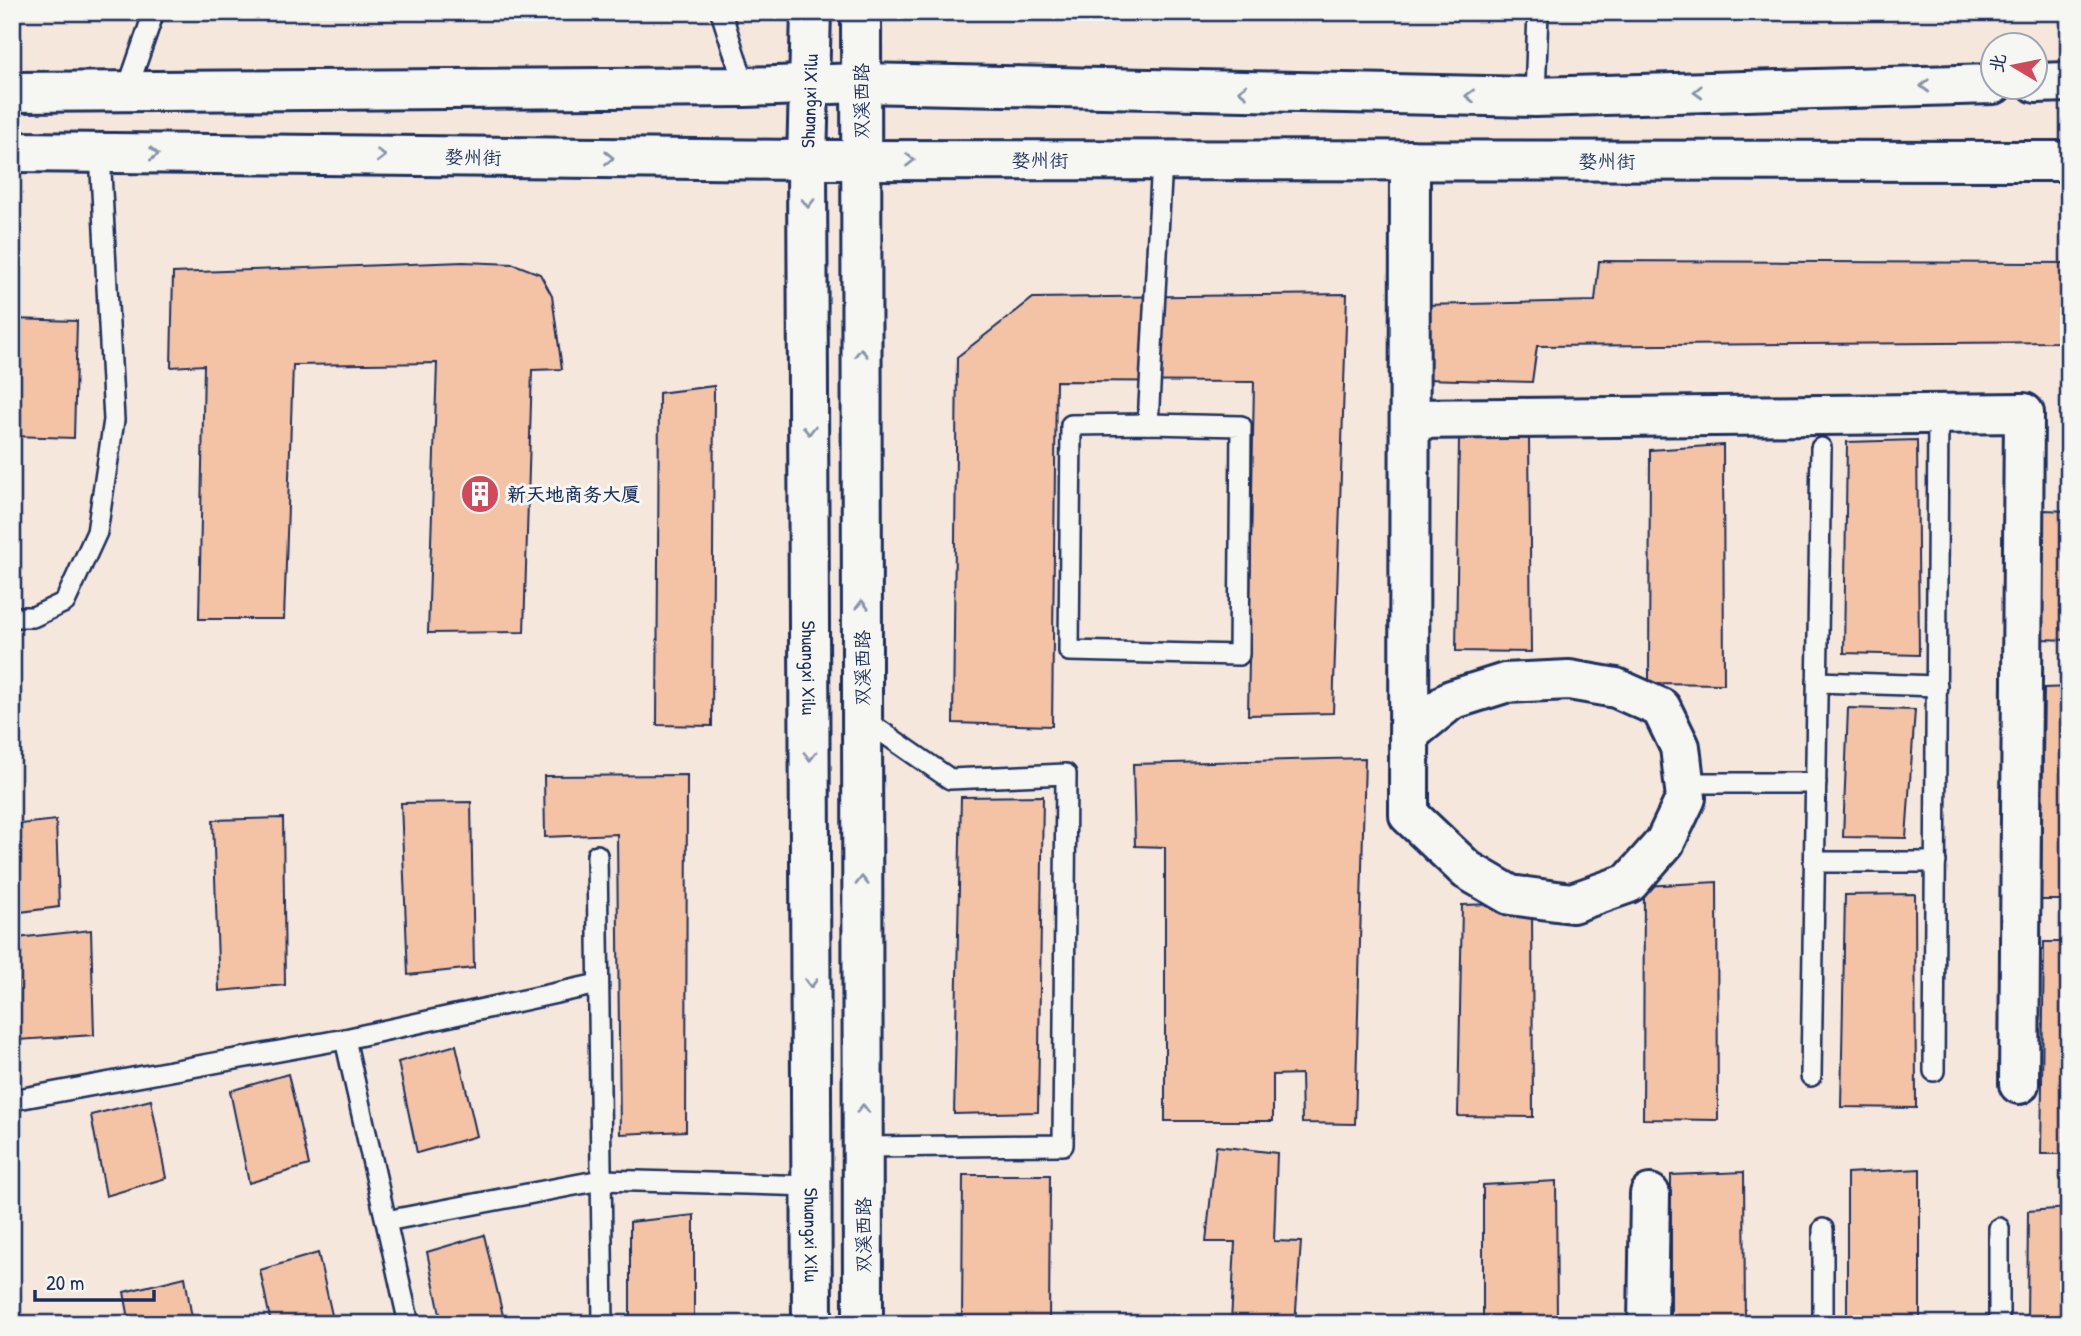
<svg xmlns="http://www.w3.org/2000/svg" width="2081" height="1336" font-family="'Patrick Hand','LXGW WenKai TC',sans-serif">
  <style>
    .building { fill: #f4c3a5; stroke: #1b2f5e; stroke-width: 2 }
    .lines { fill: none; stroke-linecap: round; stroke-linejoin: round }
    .service-casing { stroke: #1b2f5e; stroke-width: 24 }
    .minor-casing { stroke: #1b2f5e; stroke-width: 44 }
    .secondary-casing { stroke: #1b2f5e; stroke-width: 44 }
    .service { stroke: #f6f6f2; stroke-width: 19 }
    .minor { stroke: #f6f6f2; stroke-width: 38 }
    .secondary { stroke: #f6f6f2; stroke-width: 38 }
    .oneway { stroke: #8892a8 }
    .labels { text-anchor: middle; stroke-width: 6; stroke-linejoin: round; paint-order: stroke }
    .street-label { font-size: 19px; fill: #1b2f5e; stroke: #f6f6f2 }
    .poi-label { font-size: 19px; font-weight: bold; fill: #1b2f5e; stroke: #f6f6f2; text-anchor: start }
  </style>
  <rect width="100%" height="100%" fill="#f5e7db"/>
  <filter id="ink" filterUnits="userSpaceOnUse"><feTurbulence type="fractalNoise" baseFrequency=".0143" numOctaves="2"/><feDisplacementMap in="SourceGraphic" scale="14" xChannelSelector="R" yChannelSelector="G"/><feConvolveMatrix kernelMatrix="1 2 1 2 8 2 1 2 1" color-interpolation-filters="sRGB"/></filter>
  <g filter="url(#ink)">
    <g class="building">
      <polygon points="1599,261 2069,263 2069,342 1537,346 1532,382 1424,379 1422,305 1595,301"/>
      <polygon points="463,262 514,264 540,274 552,296 562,369 532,370 524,632 428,633 437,363 293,365 284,619 199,619 204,365 171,367 173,273"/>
      <polygon points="1347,294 1333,713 1248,715 1254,382 1056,381 1052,726 953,723 957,357 1033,298"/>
      <polygon points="12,319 77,321 74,438 12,436"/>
      <polygon points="714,386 712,726 657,725 659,393"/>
      <polygon points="1529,437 1531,652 1456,651 1459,439"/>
      <polygon points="1917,440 1919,655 1844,653 1847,442"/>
      <polygon points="1723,445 1724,684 1649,683 1650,450"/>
      <polygon points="2044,510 2069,511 2069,640 2040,639"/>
      <polygon points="2069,687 2069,900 2041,900 2044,688"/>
      <polygon points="1848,708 1915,710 1906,838 1843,837"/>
      <polygon points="1365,758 1355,1124 1302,1123 1301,1074 1273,1075 1273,1121 1165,1121 1165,847 1135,846 1133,764"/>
      <polygon points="687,775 686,1131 620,1134 617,834 545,837 544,776"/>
      <polygon points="1043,796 1038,1112 954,1114 961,797"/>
      <polygon points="471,802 474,968 408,975 401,803"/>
      <polygon points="283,818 285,985 219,991 213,820"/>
      <polygon points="56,820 59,907 12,913 12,825"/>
      <polygon points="1717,882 1718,1120 1643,1119 1644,886"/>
      <polygon points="1915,894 1916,1108 1841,1107 1845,895"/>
      <polygon points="1532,903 1533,1117 1458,1116 1462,905"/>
      <polygon points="91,930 94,1035 18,1040 17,938"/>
      <polygon points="2044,942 2069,942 2069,1154 2041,1154"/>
      <polygon points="456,1045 477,1136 417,1153 398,1062"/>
      <polygon points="288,1074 309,1165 249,1183 230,1091"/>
      <polygon points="151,1100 166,1178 106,1196 91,1115"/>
      <polygon points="1216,1146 1277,1153 1274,1241 1301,1242 1295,1324 1231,1324 1235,1242 1206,1242"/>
      <polygon points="1920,1169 1920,1324 1847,1324 1847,1173"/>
      <polygon points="1744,1172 1745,1324 1671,1324 1671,1175"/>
      <polygon points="963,1175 1050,1175 1049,1324 962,1324"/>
      <polygon points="1556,1181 1557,1324 1483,1324 1483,1185"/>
      <polygon points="2069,1208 2069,1324 2027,1324 2028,1211"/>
      <polygon points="694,1215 694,1324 630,1324 630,1222"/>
      <polygon points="484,1235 505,1324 442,1324 427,1252"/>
      <polygon points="318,1253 334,1324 271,1324 260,1270"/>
      <polygon points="185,1277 193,1324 130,1324 124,1292"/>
    </g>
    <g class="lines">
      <defs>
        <g id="service">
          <polyline points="721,12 745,87"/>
          <polyline points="126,93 154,12"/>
          <polyline points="1535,97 1538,12"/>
          <polygon points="1148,424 1241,426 1239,655 1069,651 1071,425"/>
          <polyline points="1148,424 1162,160"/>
          <polyline points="12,617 33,617 65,602 97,532 114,420 100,153"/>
          <polyline points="1817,682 1937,686"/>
          <polyline points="862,718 950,779 1066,774 1063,1145 863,1147"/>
          <polyline points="1685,783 1816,783"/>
          <polyline points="597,855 603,1324"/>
          <polyline points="1814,862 1936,862"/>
          <polyline points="345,1039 409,1324"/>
          <polyline points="1934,1071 1938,414"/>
          <polyline points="1811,1076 1821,448"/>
          <polyline points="12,1103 18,1099 345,1039 598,984"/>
          <polyline points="386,1221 601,1180 812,1186"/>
          <polyline points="1999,1228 1999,1324"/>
          <polyline points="1823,1324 1823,1229"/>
        </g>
        <g id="minor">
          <polyline points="1410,419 2024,413 2019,1084"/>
          <polyline points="1409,734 1451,700 1505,683 1569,680 1616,688 1661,708 1680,747 1686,798 1665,842 1629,883 1572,903 1510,895 1467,870 1409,815 1410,160"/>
          <polyline points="1648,1324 1650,1194"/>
        </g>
        <g id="secondary">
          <path id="s1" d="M 811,12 L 807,160 L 812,1324"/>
          <polyline points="861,12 863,1324"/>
          <polyline points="2036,83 2069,82"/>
          <polyline points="12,92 745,87 860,83 1535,97 1994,84"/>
          <polyline points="12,152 807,160 2069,161"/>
        </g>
      </defs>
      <use href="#service" class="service-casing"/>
      <use href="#minor" class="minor-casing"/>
      <use href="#secondary" class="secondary-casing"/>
      <use href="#service" class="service"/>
      <use href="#minor" class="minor"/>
      <use href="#secondary" class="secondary"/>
    </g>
    <defs><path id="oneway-chevron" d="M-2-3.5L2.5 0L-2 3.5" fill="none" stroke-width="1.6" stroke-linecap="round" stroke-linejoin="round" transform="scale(1.75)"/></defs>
    <g class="oneway">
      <use href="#oneway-chevron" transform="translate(1925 86) rotate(178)"/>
      <use href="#oneway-chevron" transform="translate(1243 91) rotate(-179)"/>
      <use href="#oneway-chevron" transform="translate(1698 92) rotate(178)"/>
      <use href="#oneway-chevron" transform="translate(1470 96) rotate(-179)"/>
      <use href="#oneway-chevron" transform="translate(154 154) rotate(1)"/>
      <use href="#oneway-chevron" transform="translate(381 156) rotate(1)"/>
      <use href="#oneway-chevron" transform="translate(609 158) rotate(1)"/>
      <use href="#oneway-chevron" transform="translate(910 160)"/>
      <use href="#oneway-chevron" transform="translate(808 203) rotate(90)"/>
      <use href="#oneway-chevron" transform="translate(861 353) rotate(-90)"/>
      <use href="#oneway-chevron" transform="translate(809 430) rotate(90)"/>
      <use href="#oneway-chevron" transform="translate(862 605) rotate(-90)"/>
      <use href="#oneway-chevron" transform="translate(810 756) rotate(90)"/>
      <use href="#oneway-chevron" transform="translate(862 881) rotate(-90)"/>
      <use href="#oneway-chevron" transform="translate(811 983) rotate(90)"/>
      <use href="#oneway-chevron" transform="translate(863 1109) rotate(-90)"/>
    </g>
  </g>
  <defs>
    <symbol id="building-disc" viewBox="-11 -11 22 22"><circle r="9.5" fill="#d1495b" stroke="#f6f6f2"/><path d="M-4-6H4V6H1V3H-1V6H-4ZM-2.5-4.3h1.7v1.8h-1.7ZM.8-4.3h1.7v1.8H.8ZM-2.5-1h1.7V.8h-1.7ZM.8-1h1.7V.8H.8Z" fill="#fff"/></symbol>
  </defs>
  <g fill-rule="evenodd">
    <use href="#building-disc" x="458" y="472" width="44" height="44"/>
  </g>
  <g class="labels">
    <g class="street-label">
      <text transform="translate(809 101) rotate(-88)" y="7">Shuangxi Xilu</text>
      <text transform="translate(861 101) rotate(-90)" y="7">双溪西路</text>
      <text transform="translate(473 157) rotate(1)" y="7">婺州街</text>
      <text x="1040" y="167">婺州街</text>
      <text x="1607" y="168">婺州街</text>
      <text dy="7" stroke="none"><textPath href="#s1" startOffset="656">Shuangxi Xilu</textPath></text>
      <text transform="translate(862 668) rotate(-90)" y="7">双溪西路</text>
      <text dy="7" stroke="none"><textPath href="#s1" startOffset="1223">Shuangxi Xilu</textPath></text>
      <text transform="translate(863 1235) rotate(-90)" y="7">双溪西路</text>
    </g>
    <g class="poi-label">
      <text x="507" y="501">新天地商务大厦</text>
    </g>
  </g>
  <rect width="2081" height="1336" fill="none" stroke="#f6f6f2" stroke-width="42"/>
  <rect x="21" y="21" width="2039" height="1294" fill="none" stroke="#1b2f5e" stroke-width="2.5" filter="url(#ink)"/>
  <g transform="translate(2014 66) rotate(280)"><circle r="33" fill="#f6f6f2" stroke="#9ea6b7" stroke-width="2"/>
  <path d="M0-5L12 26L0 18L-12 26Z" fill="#d1495b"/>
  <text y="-10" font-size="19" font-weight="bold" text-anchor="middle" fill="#1b2f5e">北</text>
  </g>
  <path d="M35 1290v10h119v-10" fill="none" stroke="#1b2f5e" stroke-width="3.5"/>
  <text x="46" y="1290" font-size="21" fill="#1b2f5e" stroke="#f6f6f2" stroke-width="5" paint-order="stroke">20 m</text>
</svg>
